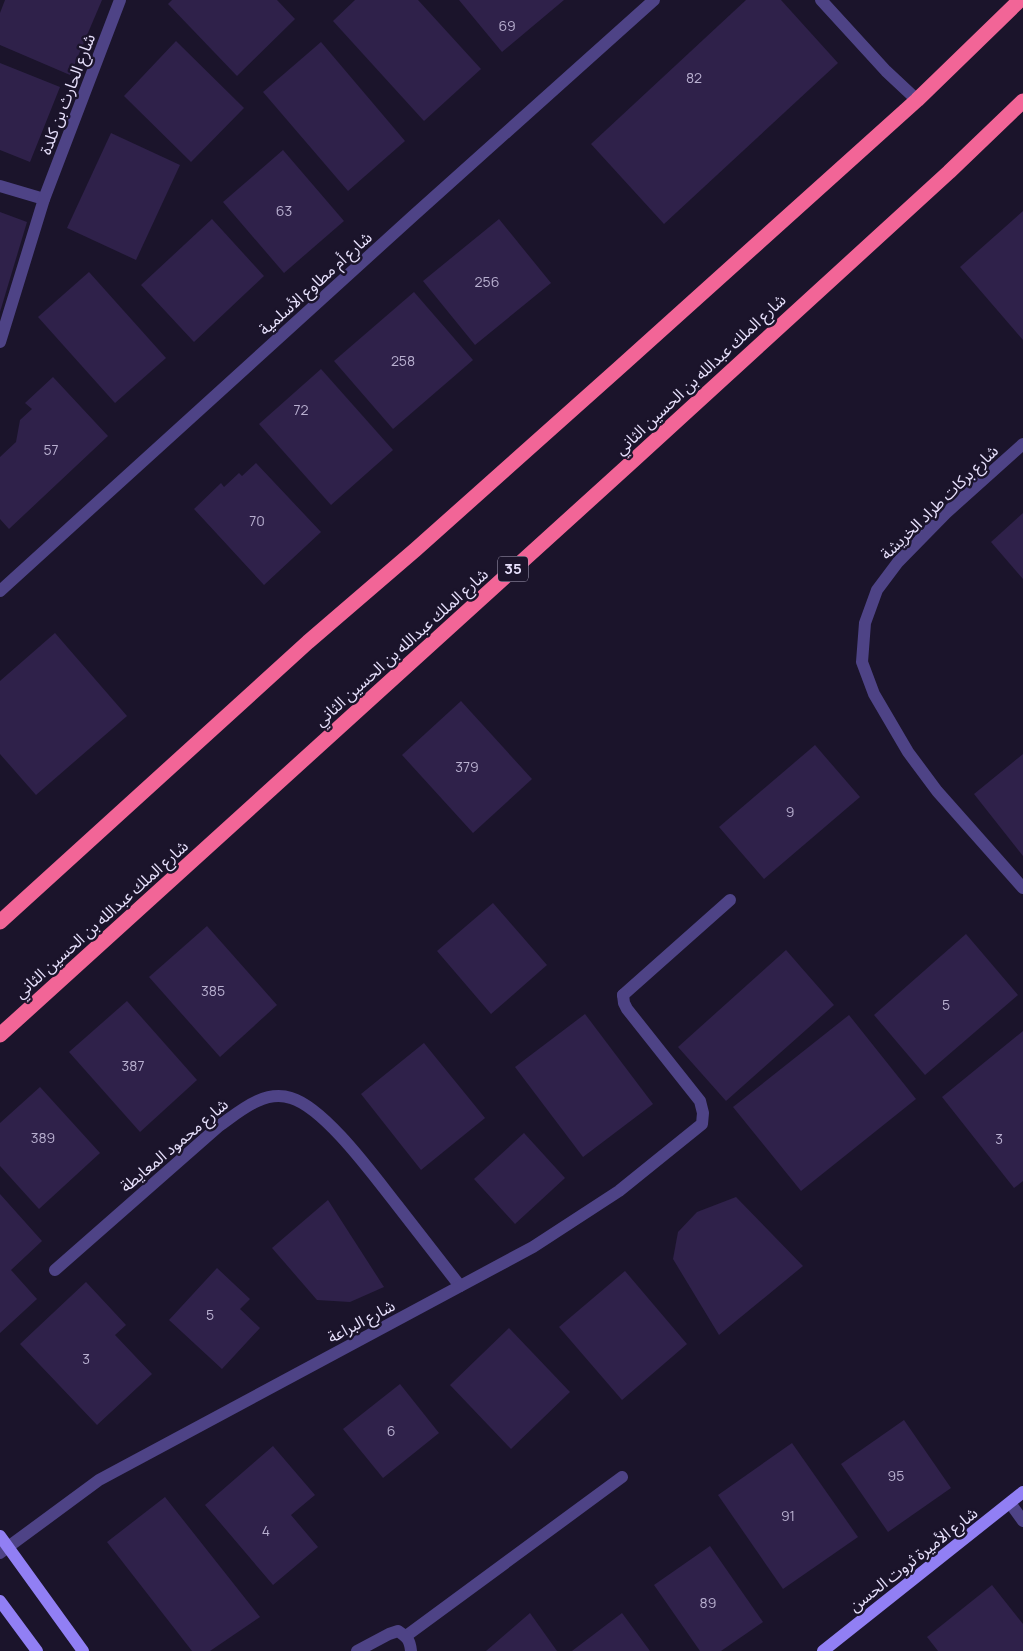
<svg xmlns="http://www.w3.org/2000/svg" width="1023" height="1651" font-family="Manrope,'Noto Sans Arabic',sans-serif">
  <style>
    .building { fill: #2f214a }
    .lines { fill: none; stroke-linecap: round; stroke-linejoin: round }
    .lane { stroke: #4e4386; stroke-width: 12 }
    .street { stroke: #4e4386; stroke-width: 12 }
    .secondary { stroke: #917ff4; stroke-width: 12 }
    .highway { stroke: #f26597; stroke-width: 15 }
    .labels { text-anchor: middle; stroke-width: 5; stroke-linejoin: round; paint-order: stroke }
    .number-label { font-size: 14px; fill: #b9b0d0 }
    .shield { fill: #1b142b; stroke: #aaa3bd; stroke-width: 1 }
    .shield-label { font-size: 15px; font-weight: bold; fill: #e7e0fc }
    .street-label { font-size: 16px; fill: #e7e0fc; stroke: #1b142b }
  </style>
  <rect width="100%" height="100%" fill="#1b142b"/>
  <g class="building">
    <polygon points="5,0 102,0 70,75 0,45 0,13"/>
    <polygon points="172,0 277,0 295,19 237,76 168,4"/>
    <polygon points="355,0 418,0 481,69 424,121 333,21"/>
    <polygon points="459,0 564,0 502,52"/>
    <polygon points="746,0 781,0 838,63 664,224 591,144"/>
    <polygon points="176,41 244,108 191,162 124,96"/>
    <polygon points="321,42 405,141 348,191 263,92"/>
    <polygon points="0,63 60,87 30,162 0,150"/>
    <polygon points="111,133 180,165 136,260 67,228"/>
    <polygon points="283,150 344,221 284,273 223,202"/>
    <polygon points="1023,211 1023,340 960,267"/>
    <polygon points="0,212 27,222 0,312"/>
    <polygon points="212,219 264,276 194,342 141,285"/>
    <polygon points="499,219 551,283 475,345 423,281"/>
    <polygon points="89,272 166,358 115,403 38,317"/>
    <polygon points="414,292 473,360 393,429 334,361"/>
    <polygon points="321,369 393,450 331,505 259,424"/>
    <polygon points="53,377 108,436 9,529 0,519 0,457 16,442 20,420 32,409 25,403"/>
    <polygon points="256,463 321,532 264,585 194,509 221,483 224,487 239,473 242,476"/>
    <polygon points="1023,513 1023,579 991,542"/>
    <polygon points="55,633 127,716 36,795 0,754 0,681"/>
    <polygon points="461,701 532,779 473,833 402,755"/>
    <polygon points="815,745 860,797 764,879 719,827"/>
    <polygon points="1023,754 1023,856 974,794"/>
    <polygon points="493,903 547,965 491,1014 437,951"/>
    <polygon points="207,926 277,1005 220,1057 149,977"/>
    <polygon points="966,934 1018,995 925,1075 874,1015"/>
    <polygon points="786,950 834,1005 726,1101 678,1047"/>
    <polygon points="127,1001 197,1080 140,1132 69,1052"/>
    <polygon points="585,1014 653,1104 583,1157 515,1067"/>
    <polygon points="849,1015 916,1099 801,1191 733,1107"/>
    <polygon points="1023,1031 1023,1181 1014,1188 942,1097"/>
    <polygon points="424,1043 485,1118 421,1170 361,1094"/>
    <polygon points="40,1087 100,1153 39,1209 0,1166 0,1123"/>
    <polygon points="524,1133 565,1178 515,1224 474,1179"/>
    <polygon points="0,1194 42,1241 11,1270 37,1299 0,1333"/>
    <polygon points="736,1197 803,1266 719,1335 673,1259 678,1232 697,1212"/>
    <polygon points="328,1200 384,1287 350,1302 317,1300 272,1248"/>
    <polygon points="217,1268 250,1299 240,1309 260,1328 222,1369 169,1320"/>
    <polygon points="625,1271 687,1344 622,1400 559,1327"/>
    <polygon points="86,1282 126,1325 115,1335 152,1374 97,1425 20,1344"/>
    <polygon points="509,1328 570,1392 511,1449 450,1385"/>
    <polygon points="400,1384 439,1433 383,1478 343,1429"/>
    <polygon points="904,1420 951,1488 888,1532 841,1464"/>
    <polygon points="792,1443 858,1537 783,1589 718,1495"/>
    <polygon points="273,1446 315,1495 291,1515 318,1547 273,1585 205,1505"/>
    <polygon points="165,1497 260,1617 210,1651 192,1651 107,1542"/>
    <polygon points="710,1546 763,1622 721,1651 700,1651 654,1585"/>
    <polygon points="992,1585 1023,1624 1023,1651 938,1651 927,1637"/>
    <polygon points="530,1613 557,1651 486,1651"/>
    <polygon points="622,1613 650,1651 572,1651"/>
  </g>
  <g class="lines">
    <g class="lane">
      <polyline points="623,995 730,900"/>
      <polyline points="406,1636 622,1477"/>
      <path d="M 357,1651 L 389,1634 L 398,1631 C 407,1637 410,1640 411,1651"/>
    </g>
    <g class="street">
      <polyline points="821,0 886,71 917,100"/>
      <polyline points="0,186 44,199"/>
      <polyline points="0,342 44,199 120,0"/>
      <polyline points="1023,444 946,513 898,562 877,590 865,623 862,662 874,694 908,752 937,791 1023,888"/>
      <polyline points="0,591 413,216 654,0"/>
      <path d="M 55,1270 L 219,1126 C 239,1112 264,1089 291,1098 C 325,1108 374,1176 397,1205 C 418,1232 439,1259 460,1286"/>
      <polyline points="1010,1503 1023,1521"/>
      <polyline points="0,1553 99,1480 533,1247 619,1191 702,1124 703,1113 700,1101 627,1009 624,1003 623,995"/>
    </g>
    <g class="secondary">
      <polyline points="0,1536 83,1651"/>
      <polyline points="0,1601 37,1651"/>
      <polyline points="823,1651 1023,1492"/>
    </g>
    <g class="highway">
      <polyline points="0,922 308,642 415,550 619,368 917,100 1020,0"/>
      <polyline points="0,1035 635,459 949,172 1023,101"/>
    </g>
  </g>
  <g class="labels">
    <g class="number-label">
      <text x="507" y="31">69</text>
      <text x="694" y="83">82</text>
      <text x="284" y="216">63</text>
      <text x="487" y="287">256</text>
      <text x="403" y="366">258</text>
      <text x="301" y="415">72</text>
      <text x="51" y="455">57</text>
      <text x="257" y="526">70</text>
      <text x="467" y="772">379</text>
      <text x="790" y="817">9</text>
      <text x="213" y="996">385</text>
      <text x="946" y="1010">5</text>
      <text x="133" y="1071">387</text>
      <text x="43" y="1143">389</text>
      <text x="999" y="1144">3</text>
      <text x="210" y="1320">5</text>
      <text x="86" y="1364">3</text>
      <text x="391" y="1436">6</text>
      <text x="896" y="1481">95</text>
      <text x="788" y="1521">91</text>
      <text x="266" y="1536">4</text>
      <text x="708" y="1608">89</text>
    </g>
    <rect class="shield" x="498" y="556.5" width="30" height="25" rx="4"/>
    <g class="shield-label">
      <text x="513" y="574">35</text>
    </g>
    <g class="street-label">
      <text transform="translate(67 94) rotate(-69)" y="6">شارع الحارث بن كلدة</text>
      <text transform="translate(315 283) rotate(-42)" y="6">شارع أم مطاوع الأسلمية</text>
      <text transform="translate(700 374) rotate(-43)" y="6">شارع الملك عبدالله بن الحسين الثاني</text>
      <text transform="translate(939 502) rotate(-44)" y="6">شارع بركات طراد الخريشة</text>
      <text transform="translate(401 647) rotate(-42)" y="6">شارع الملك عبدالله بن الحسين الثاني</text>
      <text transform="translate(101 919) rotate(-42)" y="6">شارع الملك عبدالله بن الحسين الثاني</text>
      <text transform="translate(174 1145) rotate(-40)" y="6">شارع محمود المعايطة</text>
      <text transform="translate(361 1321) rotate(-28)" y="6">شارع البراعة</text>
      <text transform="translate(913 1559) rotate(-38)" y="6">شارع الأميرة ثروت الحسن</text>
    </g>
  </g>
</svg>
